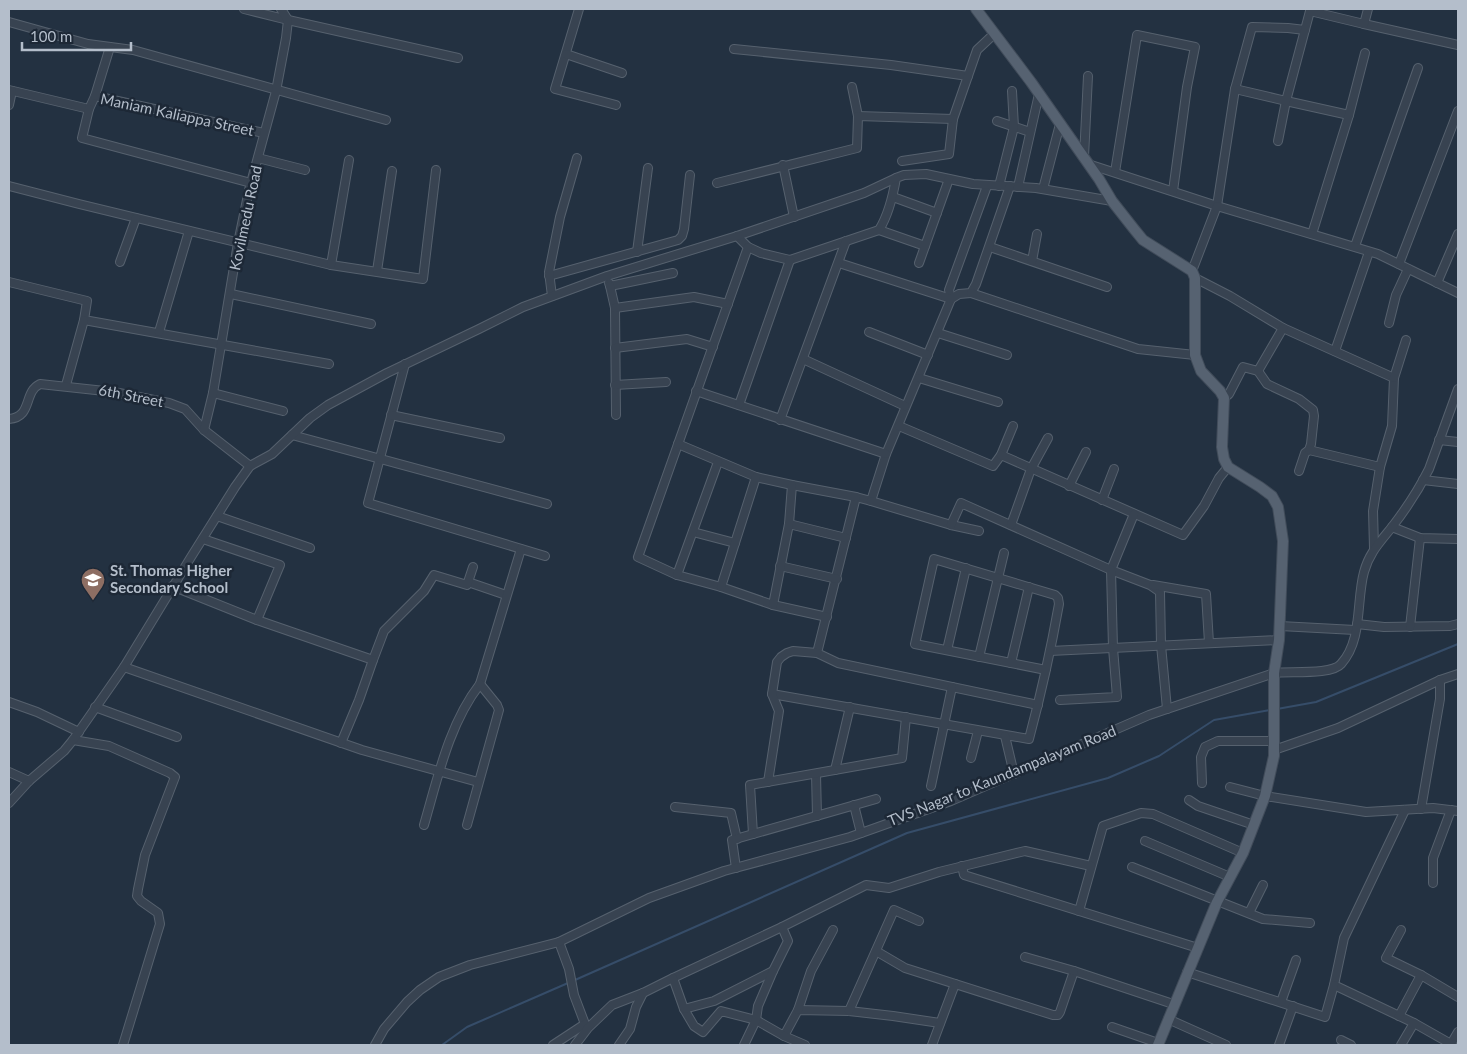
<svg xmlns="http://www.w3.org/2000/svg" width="1467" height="1054" font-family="Lato,sans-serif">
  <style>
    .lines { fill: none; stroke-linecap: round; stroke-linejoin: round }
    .stream { stroke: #364d69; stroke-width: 2 }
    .minor-casing { stroke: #56616e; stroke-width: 10 }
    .major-casing { stroke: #414c5a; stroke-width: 12 }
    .minor { stroke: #384351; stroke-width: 8 }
    .major { stroke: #566271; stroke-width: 10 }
    .labels { text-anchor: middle; stroke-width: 5; stroke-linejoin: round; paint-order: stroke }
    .street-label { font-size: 15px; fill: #b4becb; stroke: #1d2836 }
    .poi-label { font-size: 15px; font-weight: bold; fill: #b4becb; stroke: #1d2836; text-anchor: start }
  </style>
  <rect width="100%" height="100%" fill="#233141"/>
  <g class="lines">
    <g class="stream">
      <polyline points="1277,709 1316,702 1458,644"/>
      <polyline points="575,980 907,833 1108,778 1159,756 1214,720 1270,710"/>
      <polyline points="442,1045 467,1027 568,983"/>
    </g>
    <defs>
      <g id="minor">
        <polyline points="244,9 288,20 458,58"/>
        <polyline points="579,9 555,89 616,105"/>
        <polyline points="9,22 88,44 133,50 386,120"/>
        <polyline points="1364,24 1458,45"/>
        <polyline points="734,49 891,65 968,76"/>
        <polyline points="566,54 622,73"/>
        <polyline points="852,87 858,116"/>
        <polyline points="1235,89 1252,27 1288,28 1305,30"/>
        <polyline points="9,90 89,109 95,96 264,133"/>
        <polyline points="95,96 110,47"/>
        <polyline points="9,105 12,91"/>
        <polyline points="89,109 82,138 251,183"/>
        <polyline points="997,121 1030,132"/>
        <polyline points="1278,141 1286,101 1349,115"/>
        <polyline points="1084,157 1088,76"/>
        <polyline points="258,158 305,170"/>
        <polyline points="902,161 949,154 953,119 977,50 994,34"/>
        <polyline points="1088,164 1217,206 1235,89 1286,101 1310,11 1364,24 1368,9"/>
        <polyline points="783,165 794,217"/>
        <polyline points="1115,172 1137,35 1195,47 1187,87 1173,191"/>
        <polyline points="717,183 857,148 858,116 953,119"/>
        <polyline points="9,186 79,204 331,265 423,279 436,170"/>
        <polyline points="987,186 949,290 951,299 886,454 871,501 856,497 817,653 838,663 1038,705"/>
        <polyline points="999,186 1014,127 1012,91"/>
        <polyline points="1018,187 1039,94"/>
        <polyline points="1043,189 1060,124"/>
        <polyline points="893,197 937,213"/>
        <polyline points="879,230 925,246"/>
        <polyline points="1312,234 1349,115 1365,53"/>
        <path d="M 737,236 L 748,247 L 761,253 L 790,260 L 879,230 C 889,214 893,196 896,178 L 904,175 L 926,174 L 973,184 L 1036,188 L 1112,201"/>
        <polyline points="1355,246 1418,68"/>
        <polyline points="748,247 638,557 677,575 721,587 773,605 827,617"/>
        <polyline points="990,247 1107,287"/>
        <polyline points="637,252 648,168"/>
        <polyline points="1032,261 1037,234"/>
        <polyline points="120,262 136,218"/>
        <polyline points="839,263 951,299 959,294 971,293 976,284 1010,186"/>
        <polyline points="919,263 949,179"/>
        <polyline points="1399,264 1458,111"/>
        <polyline points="331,265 349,160"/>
        <polyline points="377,271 392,171"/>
        <polyline points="1192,271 1217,206 1378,254 1458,293"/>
        <polyline points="549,276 678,240 682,236 684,229 690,175"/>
        <polyline points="1195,278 1230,296 1283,328 1394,378 1392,426 1380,467 1373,511 1374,548"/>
        <path d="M 9,282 L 87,301 L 84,320 C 166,334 247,350 329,364"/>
        <polyline points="609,283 610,286 673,273"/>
        <polyline points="1437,283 1458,234"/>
        <polyline points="610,286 615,308 616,415"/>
        <polyline points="971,293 1138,349 1195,355"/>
        <polyline points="231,294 371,324"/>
        <polyline points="552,296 549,272 560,217 577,158"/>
        <polyline points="615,308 694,297 728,304"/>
        <polyline points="1389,323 1396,295 1408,269"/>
        <polyline points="159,332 189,231"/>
        <polyline points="869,332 928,355"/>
        <polyline points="938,333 1007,355"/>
        <polyline points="615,348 687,339 713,347"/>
        <polyline points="1335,351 1369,252"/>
        <polyline points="803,359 905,406"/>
        <polyline points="405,364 368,503 545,556"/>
        <polyline points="1258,371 1267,384 1299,399 1313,410 1314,416 1311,444 1309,450 1305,453 1299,471"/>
        <polyline points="919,378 998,402"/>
        <polyline points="1394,378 1406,340"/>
        <polyline points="66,385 84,320"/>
        <polyline points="615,385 666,382"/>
        <polyline points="696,391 886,454"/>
        <polyline points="213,393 283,411"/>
        <polyline points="1224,398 1229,394 1243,367 1258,371 1283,328"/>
        <polyline points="739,405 790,260"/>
        <polyline points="391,415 500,438"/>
        <path d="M 9,419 C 33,417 23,392 40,384 L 114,392 L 169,403 L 185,409 L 204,430 L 250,466"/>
        <polyline points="780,420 846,241"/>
        <polyline points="899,426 993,466 1001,455 1013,426"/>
        <polyline points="204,430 213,393 238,243 249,190 276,91 286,38 288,20 281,9"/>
        <polyline points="292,435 547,504"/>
        <polyline points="1439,440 1458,442"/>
        <polyline points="678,444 756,477 792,485 856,497"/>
        <polyline points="1309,450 1380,467"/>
        <polyline points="1001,455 1183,535 1204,506 1219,478 1228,467"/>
        <polyline points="1423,480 1458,484"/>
        <polyline points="1069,486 1086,452"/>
        <polyline points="1102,500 1114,469"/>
        <polyline points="871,501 951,525 979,531"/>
        <polyline points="1134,514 1111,570 1150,585 1160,592 1161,645 1167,709"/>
        <polyline points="217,516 310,548"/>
        <polyline points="789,524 846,538"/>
        <polyline points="951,525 961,503 1111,570 1113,648 1117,697 1060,700"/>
        <polyline points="1011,525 1031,469 1048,438"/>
        <polyline points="1392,527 1420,538 1458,539"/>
        <polyline points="693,532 735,543"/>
        <polyline points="203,539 280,565 257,620"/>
        <polyline points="780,566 837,579"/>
        <polyline points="677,575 718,462"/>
        <polyline points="468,582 506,595"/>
        <polyline points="1153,585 1206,594 1209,643"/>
        <polyline points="172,586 257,620 373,660 384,631 424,591 434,575 467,585 473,567"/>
        <polyline points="721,587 756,477"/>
        <polyline points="773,605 789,524 792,485"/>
        <polyline points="1357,624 1384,627 1450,626 1458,624"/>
        <polyline points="1280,626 1355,630"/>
        <polyline points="1410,627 1420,538"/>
        <polyline points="947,650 966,568"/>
        <polyline points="1050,651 1279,640"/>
        <polyline points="979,657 1004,553"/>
        <polyline points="1011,663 1029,587"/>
        <polyline points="124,667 362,750 478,782"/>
        <path d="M 772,694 L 1029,739 C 1041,694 1051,649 1059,604 L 1058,598 L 1055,595 L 934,559 L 915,644 L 1046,670"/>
        <polyline points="9,702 37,712 79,732"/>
        <polyline points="95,707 177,737"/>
        <polyline points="1005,736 1014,774"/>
        <polyline points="73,740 109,746 170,773 175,777 145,855 138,889 137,896 141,901 158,913 160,924 123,1045"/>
        <polyline points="341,743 359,700 373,660"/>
        <polyline points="1274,750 1338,728 1440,680 1458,674"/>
        <polyline points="971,758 978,731"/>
        <polyline points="835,770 850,707"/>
        <polyline points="9,772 29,781"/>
        <polyline points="816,774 817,816"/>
        <polyline points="768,782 779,711 772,694 777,662 781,657 787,653 793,651 817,653"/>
        <polyline points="1202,783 1201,757 1205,747 1218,741 1274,741"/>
        <polyline points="931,786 952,687"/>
        <polyline points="1230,787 1265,796 1366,812 1433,808 1458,811"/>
        <polyline points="1189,800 1198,806 1254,825"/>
        <polyline points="9,803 29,781 64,751 73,740 124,667 191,557 235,487 250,466 272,454 310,418 328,405 387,373 479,329 523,307 607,276 737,236 864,193 896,178"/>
        <polyline points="854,805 861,833"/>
        <polyline points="675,807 731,813 737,839"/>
        <polyline points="1421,809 1440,699 1440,680"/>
        <polyline points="1405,810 1344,938 1334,985 1414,1023"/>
        <path d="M 424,825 C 438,777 449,724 480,684 L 521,549"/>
        <polyline points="467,825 499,710 497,705 480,684"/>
        <polyline points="753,834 750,785 902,758 906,717"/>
        <polyline points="1145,841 1230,877"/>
        <polyline points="962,866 964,875 1198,948"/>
        <polyline points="1132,867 1263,919 1310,923"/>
        <polyline points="736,868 732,840 876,799"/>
        <polyline points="1433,883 1433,858 1451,810"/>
        <polyline points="1079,911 1103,826 1141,813 1153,814 1243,853"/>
        <polyline points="1249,913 1263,885"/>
        <polyline points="559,942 569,969 574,995 585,1024"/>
        <polyline points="876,951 905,968 1053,1015 1058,1015 1060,1012 1074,971 1173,1004"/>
        <polyline points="1025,957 1074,971"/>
        <polyline points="1187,972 1325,1017 1334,985"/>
        <polyline points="1421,975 1458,997"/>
        <polyline points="673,978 782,927"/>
        <polyline points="1281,1002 1296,960"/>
        <polyline points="684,1009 694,1026 703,1032 721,1011 756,1020 784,1036 798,1010 849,1011 893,1016 940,1023"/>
        <polyline points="798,1010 811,971 833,930"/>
        <polyline points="849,1011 894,910 919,921"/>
        <polyline points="1399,1016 1421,975 1386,958 1401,930"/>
        <polyline points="1168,1019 1226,1045"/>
        <polyline points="1112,1027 1158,1043"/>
        <polyline points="784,1036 805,1045"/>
        <polyline points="1341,1040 1351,1045"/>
        <polyline points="1451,1044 1458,1032"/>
        <path d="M 375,1045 L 384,1029 L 407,1002 L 420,990 L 439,977 L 470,965 L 559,942 L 649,898 L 724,871 L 850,837 L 951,801 L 1149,715 L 1274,673 C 1290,671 1332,675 1341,664 C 1363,640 1356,601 1364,572 C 1369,553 1380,542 1392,527 C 1406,509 1419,489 1429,469 L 1458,389"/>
        <polyline points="553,1045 585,1024 587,1028"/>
        <polyline points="575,1045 588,1028 612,1005 643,993 673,978 684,1009 714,1001 773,971 788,941 782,927 866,885 889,888 939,872 1025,851 1091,866"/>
        <polyline points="619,1045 630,1029 636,1007 643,993"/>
        <polyline points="744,1045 756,1020 758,1006 773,971"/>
        <polyline points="932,1045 955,984"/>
        <polyline points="1279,1045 1293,1006"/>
        <polyline points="1401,1045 1414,1023 1451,1044 1451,1045"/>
      </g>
      <polyline id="major" points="976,9 1031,82 1099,179 1112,201 1134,229 1143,240 1192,271 1195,278 1195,355 1201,371 1220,391 1224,398 1222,447 1224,459 1228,467 1260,487 1272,496 1278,507 1283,541 1279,640 1274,673 1274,756 1265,796 1243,853 1217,902 1158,1045"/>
    </defs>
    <use href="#minor" class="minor-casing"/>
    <use href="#major" class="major-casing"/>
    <use href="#minor" class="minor"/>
    <use href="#major" class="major"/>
  </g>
  <defs>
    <symbol id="school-pin" viewBox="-11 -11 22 30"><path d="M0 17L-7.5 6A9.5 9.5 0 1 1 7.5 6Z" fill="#8d6e63" stroke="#1d2836"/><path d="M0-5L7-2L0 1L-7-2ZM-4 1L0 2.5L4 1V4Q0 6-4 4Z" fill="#fff"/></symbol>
  </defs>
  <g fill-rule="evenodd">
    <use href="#school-pin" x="79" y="566" width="28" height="38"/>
  </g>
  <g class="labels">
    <g class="street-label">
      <text transform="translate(177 115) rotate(12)" y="5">Maniam Kaliappa Street</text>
      <text transform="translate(246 218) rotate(-78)" y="5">Kovilmedu Road</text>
      <text transform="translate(131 396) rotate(11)" y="5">6th Street</text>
      <text transform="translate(1002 776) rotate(-22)" y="5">TVS Nagar to Kaundampalayam Road</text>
    </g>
    <g class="poi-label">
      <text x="110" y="576">St. Thomas Higher<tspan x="110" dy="17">Secondary School</tspan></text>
    </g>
  </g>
  <rect width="1467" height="1054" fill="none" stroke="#b4becb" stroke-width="20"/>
  <path d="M22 42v8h109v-8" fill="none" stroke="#b4becb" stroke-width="2.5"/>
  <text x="30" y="42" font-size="15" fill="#b4becb" stroke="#1d2836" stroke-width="4" paint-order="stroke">100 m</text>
</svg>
